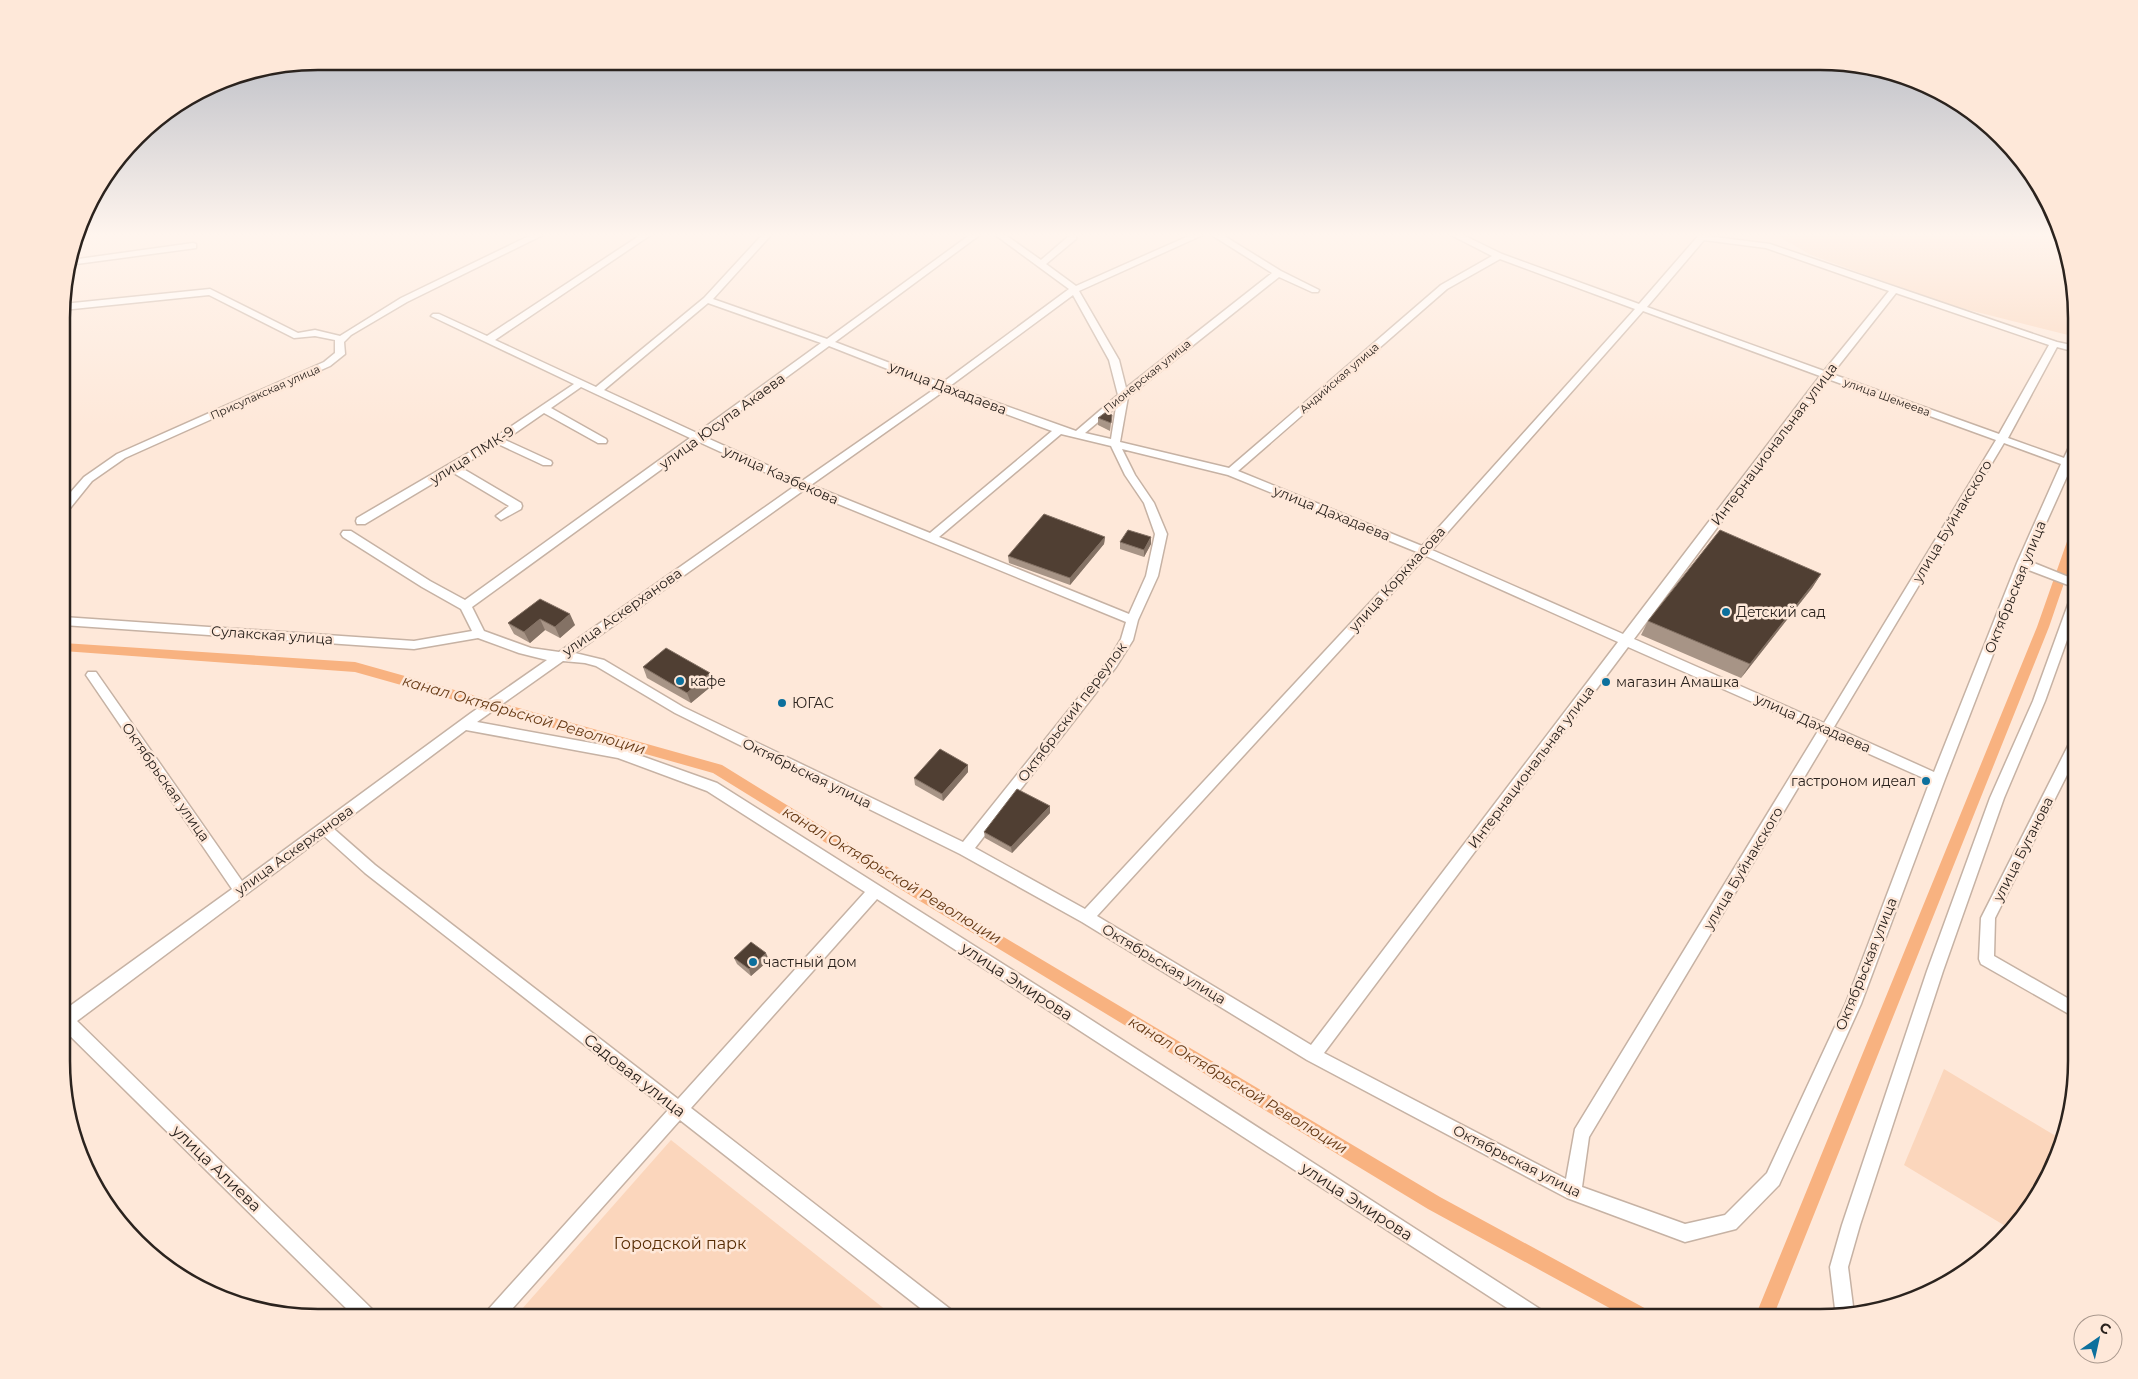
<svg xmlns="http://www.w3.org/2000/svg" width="2138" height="1379" font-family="Montserrat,sans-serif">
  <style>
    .green { fill: #fbd6bc }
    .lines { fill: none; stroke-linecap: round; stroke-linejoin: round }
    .canal { fill: #f8b280; fill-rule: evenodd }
    .minor-casing { stroke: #c6b2a4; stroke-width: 3 }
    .minor { fill: #fff; fill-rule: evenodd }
    .wall { fill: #a79486 }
    .shaded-wall { fill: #847265 }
    .building { fill: #503f33; stroke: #847265 }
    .poi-dot { fill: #0c709d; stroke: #fee8d9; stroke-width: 2 }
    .labels { text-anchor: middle; stroke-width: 5; stroke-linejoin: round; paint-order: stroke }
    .far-street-label { font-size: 11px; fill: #2b231e; stroke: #fee8d9 }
    .street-label { font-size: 14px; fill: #2b231e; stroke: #fee8d9 }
    .poi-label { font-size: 14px; fill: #2b231e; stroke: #fee8d9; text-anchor: start }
    .water-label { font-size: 15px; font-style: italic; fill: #683b16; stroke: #fee8d9 }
    .near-street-label { font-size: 16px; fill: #2b231e; stroke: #fee8d9 }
    .near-park-label { font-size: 16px; fill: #582d04; stroke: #fee8d9 }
    .rim { fill: none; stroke: #2b231e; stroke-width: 2.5 }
  </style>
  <rect width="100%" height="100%" fill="#fee8d9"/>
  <g class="green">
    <path d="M 1774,234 L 2061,234 C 2075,267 2076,302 2076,337 L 1949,305 L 1811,255 Z"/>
    <polygon points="1944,1069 2064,1141 2034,1203 2012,1230 1904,1165"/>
    <polygon points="671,1140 896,1318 514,1318"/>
  </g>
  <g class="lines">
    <g class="canal">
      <polygon points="2076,529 2076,548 2049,627 1773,1317 1755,1317 2037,627 2070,533"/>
      <polygon points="63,643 355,662 722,765 920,887 1440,1197 1650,1311 1653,1317 1626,1317 1428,1209 910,895 713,773 355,672 63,651"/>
    </g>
    <defs>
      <g id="minor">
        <polygon points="533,234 545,234 407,302 351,335 344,342 345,354 330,366 125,458 92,481 67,512 63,512 63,501 84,477 117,454 324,362 335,353 335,340 315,336 294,338 209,295 63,310 63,304 210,289 298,333 315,330 340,336 401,298"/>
        <path d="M 642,234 L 652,234 L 495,340 L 596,387 L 704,298 L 763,234 L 772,234 L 713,299 L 827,339 L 971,234 L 981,234 L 835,342 L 942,383 L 1069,289 L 994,234 L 1004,234 L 1041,260 L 1070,235 L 1076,235 L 1076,239 L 1046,264 L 1076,286 L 1193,234 L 1205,234 L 1079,291 L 1119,360 L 1126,388 L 1272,273 L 1210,234 L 1221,234 L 1281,271 L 1319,290 L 1318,292 L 1312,292 L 1279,277 L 1128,397 L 1120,442 L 1229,468 L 1441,285 L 1492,256 L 1449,234 L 1461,234 L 1502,254 L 1639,304 L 1699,235 L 1770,244 L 2057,342 L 2076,346 L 2076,352 L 2057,347 L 2008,438 L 2064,458 L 2071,443 L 2076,440 L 2076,454 L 2073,463 L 2029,561 L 2076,580 L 2076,588 L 2026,569 L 1945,779 L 1861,1004 L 1779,1185 L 1736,1229 L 1685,1242 L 1567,1198 L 1307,1060 L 1082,922 L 960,854 L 675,713 L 596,666 L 585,663 L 563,661 L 477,722 L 619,748 L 717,783 L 1082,1014 L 1543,1311 L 1546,1317 L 1521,1317 L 877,899 L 691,1108 L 954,1312 L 957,1318 L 933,1318 L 680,1120 L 504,1318 L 483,1318 L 486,1312 L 668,1110 L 365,873 L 324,836 L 77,1021 L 375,1312 L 378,1318 L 356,1318 L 63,1029 L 63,1011 L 232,889 L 86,675 L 88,672 L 96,672 L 242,881 L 471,713 L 547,660 L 519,653 L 478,638 L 414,649 L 63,625 L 63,617 L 414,641 L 472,631 L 461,609 L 422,587 L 343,537 L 341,534 L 343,531 L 351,531 L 430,581 L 465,600 L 690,438 L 581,387 L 551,408 L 606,439 L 607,441 L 606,443 L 598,443 L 544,413 L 505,440 L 551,461 L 552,463 L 551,465 L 543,465 L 498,444 L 460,467 L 521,503 L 522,506 L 521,509 L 501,520 L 496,516 L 509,506 L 452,472 L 365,524 L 357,524 L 356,521 L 357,518 L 494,438 L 574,384 L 431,316 L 433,314 L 439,314 L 487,336 ZM 1704,240 L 1766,248 L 1889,291 L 1824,371 L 1647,307 ZM 1500,259 L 1635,309 L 1422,546 L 1238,471 L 1447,289 ZM 1896,293 L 2049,345 L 1999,434 L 1832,374 ZM 1073,295 L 1109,360 L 1118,395 L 1076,431 L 950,386 ZM 708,303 L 821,343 L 697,433 L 604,390 ZM 1643,311 L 1820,376 L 1623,634 L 1432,550 ZM 829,346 L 936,388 L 802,481 L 705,437 ZM 1828,379 L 1996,440 L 1824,723 L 1634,639 ZM 944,391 L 1052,431 L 930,533 L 811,485 ZM 1116,407 L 1111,439 L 1085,433 ZM 1061,434 L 1111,446 L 1125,475 L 1144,503 L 1155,534 L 1146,576 L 1129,614 L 939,537 ZM 699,442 L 795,486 L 559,652 L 531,648 L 484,631 L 472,607 ZM 2004,443 L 2061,464 L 2017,563 L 1934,772 L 1834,727 ZM 1122,449 L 1228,475 L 1417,552 L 1085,909 L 975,848 L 1116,667 L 1133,640 L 1138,620 L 1158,576 L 1167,534 L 1154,503 L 1135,475 ZM 804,490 L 1126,622 L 1121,639 L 1108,661 L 963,842 L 683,707 L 604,660 L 575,653 ZM 1426,556 L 1618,642 L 1311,1045 L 1097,916 ZM 1628,647 L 1818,731 L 1575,1129 L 1566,1179 L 1324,1053 ZM 466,730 L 618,758 L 707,791 L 865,892 L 678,1099 L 375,865 L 334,829 ZM 1829,736 L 1930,781 L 1846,1003 L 1767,1173 L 1725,1215 L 1685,1224 L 1582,1187 L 1589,1137 Z"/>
        <polygon points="193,243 196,244 196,248 69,265 71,260"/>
        <polygon points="2076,595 2076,615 2045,701 2004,798 1943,971 1860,1225 1848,1267 1854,1314 1836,1317 1830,1267 1842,1225 1927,971 1990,798 2033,701 2070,599"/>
        <polygon points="2076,739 2076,757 1995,918 1994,956 2076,1003 2076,1018 1981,964 1979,959 1981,918 2071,740"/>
      </g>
    </defs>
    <use href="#minor" class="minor-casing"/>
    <use href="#minor" class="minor"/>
  </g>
  <g class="wall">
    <polygon points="1112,415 1110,431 1098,425 1098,418"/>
    <polygon points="1105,537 1104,544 1070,585 1009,563 1008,556"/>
    <polygon points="1151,537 1151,544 1144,557 1120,549 1120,542"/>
    <polygon points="1821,574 1812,588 1741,678 1641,635 1648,621"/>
    <polygon points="540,599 575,625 560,638 545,630 530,643 514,634 508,623"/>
    <polygon points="643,667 714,684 691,703 647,678"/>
    <polygon points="968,772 943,801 915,785 914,778"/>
    <polygon points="1050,813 1012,853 985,838 984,832"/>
    <polygon points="734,958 769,960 751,976 737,964"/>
  </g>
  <g class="shaded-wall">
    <polygon points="1105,537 1104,544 1070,585 1070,578"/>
    <polygon points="1151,537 1151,544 1144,557 1144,550"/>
    <polygon points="1821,574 1812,588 1741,678 1750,664"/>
    <polygon points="570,614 575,625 560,638 555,627"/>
    <polygon points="540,619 545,630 530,643 524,632"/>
    <polygon points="710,673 714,684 691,703 687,693"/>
    <polygon points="968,765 968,772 943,801 942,794"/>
    <polygon points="1050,806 1050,813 1012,853 1011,847"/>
    <polygon points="766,953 769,960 751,976 749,969"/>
  </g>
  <g class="building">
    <polygon points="1106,412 1112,415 1111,423 1098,418"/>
    <polygon points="1044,514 1105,537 1070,578 1008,556"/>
    <polygon points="1128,530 1151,537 1144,550 1120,542"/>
    <polygon points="1720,530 1821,574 1750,664 1648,621"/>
    <polygon points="540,599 570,614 555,627 540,619 524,632 508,623"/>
    <polygon points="666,648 710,673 687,693 643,667"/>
    <polygon points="940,749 968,765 942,794 914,778"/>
    <polygon points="1017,789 1050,806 1011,847 984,832"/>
    <polygon points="751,942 766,953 749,969 734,958"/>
  </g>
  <linearGradient id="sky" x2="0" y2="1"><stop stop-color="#aeb3be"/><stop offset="0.55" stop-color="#fff5ee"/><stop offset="1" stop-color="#fff5ee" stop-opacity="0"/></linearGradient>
  <rect width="2138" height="427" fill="url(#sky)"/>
  <g class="poi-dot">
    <circle cx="1726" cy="612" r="5"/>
    <circle cx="680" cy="681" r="5"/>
    <circle cx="1606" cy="682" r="5"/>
    <circle cx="782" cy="703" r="5"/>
    <circle cx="1926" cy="781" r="5"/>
    <circle cx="753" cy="962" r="5"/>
  </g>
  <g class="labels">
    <g class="far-street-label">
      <text transform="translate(1147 376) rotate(-39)" y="4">Пионерская улица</text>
      <text transform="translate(1339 378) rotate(-41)" y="4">Андийская улица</text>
      <text transform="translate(265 392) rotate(-24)" y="4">Присулакская улица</text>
      <text transform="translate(1887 397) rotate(20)" y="4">улица Шемеева</text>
    </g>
    <g class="street-label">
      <text transform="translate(948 388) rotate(21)" y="5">улица Дахадаева</text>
      <text transform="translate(722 421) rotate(-36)" y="5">улица Юсупа Акаева</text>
      <text transform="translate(1774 444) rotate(-53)" y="5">Интернациональная улица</text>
      <text transform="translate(472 455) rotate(-32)" y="5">улица ПМК-9</text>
      <text transform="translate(781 475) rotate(24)" y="5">улица Казбекова</text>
      <text transform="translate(1332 513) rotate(22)" y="5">улица Дахадаева</text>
      <text transform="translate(1952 521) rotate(-59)" y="5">улица Буйнакского</text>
      <text transform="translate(1397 579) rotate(-48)" y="5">улица Коркмасова</text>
      <text transform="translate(2015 587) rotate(-68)" y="5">Октябрьская улица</text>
      <text transform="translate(622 612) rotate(-35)" y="5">улица Аскерханова</text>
      <text transform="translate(272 635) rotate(4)" y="5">Сулакская улица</text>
      <text transform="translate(1072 712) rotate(-53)" y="5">Октябрьский переулок</text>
      <text transform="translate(1813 723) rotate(24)" y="5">улица Дахадаева</text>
      <text transform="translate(1531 767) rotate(-53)" y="5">Интернациональная улица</text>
      <text transform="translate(807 773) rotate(26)" y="5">Октябрьская улица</text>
      <text transform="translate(166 782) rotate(55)" y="5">Октябрьская улица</text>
      <text transform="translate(2023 849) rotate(-63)" y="5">улица Буганова</text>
      <text transform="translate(294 850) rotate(-36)" y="5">улица Аскерханова</text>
      <text transform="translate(1743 868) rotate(-59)" y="5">улица Буйнакского</text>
      <text transform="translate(1164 964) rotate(31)" y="5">Октябрьская улица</text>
      <text transform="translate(1866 964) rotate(-68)" y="5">Октябрьская улица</text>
      <text transform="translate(1517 1161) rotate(27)" y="5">Октябрьская улица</text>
    </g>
    <g class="poi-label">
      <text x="1736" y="617">Детский сад</text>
      <text x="690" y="686">кафе</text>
      <text x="1616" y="687">магазин Амашка</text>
      <text x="792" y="708">ЮГАС</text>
      <text x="1916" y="786" text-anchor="end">гастроном идеал</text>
      <text x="763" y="967">частный дом</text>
    </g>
    <g class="water-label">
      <text transform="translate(524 715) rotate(16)" y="5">канал Октябрьской Революции</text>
      <text transform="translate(892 875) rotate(31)" y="5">канал Октябрьской Революции</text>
      <text transform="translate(1238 1085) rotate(31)" y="5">канал Октябрьской Революции</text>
    </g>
    <g class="near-street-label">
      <text transform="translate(1017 981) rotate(33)" y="6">улица Эмирова</text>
      <text transform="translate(635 1075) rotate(38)" y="6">Садовая улица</text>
      <text transform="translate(217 1168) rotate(44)" y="6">улица Алиева</text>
      <text transform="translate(1357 1201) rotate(33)" y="6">улица Эмирова</text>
    </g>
    <g class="near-park-label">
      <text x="680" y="1249">Городской парк</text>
    </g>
  </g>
  <path d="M0 0H2138V1379H0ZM318 70H1820A248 248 0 0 1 2068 318V1061A248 248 0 0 1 1820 1309H318A248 248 0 0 1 70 1061V318A248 248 0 0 1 318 70Z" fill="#fee8d9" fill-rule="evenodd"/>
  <path class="rim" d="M318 70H1820A248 248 0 0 1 2068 318V1061A248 248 0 0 1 1820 1309H318A248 248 0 0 1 70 1061V318A248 248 0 0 1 318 70Z"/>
  <g transform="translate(2098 1339) rotate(34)"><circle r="24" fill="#fee8d9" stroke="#aa998e"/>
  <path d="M0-4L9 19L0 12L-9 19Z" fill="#0c709d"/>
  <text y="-8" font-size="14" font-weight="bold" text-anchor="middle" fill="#2b231e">С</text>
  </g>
</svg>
